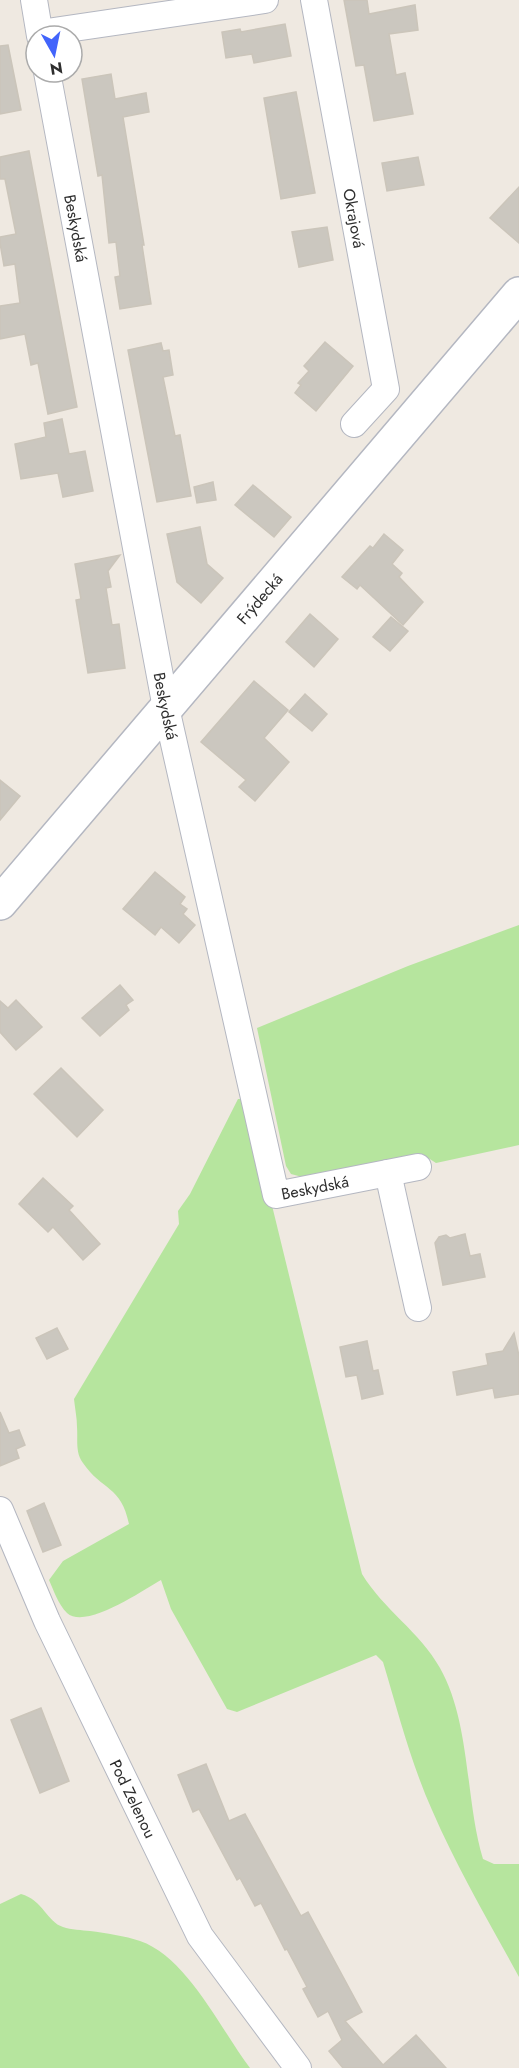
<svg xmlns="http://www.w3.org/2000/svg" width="519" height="2068" font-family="Jost,sans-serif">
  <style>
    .green { fill: #b6e59e }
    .building { fill: #cbc7bf; stroke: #cbc5ba; stroke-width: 1.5 }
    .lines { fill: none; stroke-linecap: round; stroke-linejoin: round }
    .street-casing { stroke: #b4b7c1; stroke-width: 28 }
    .secondary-casing { stroke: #b4b7c1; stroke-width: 36 }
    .street { stroke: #fff; stroke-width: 26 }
    .secondary { stroke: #fff; stroke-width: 33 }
    .labels { text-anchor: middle; stroke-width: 5; stroke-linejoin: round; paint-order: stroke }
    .street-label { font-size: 16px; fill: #2e2e2e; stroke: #fff }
  </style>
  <rect width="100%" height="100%" fill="#efe9e1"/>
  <g class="green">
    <polygon points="519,925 519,1145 436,1163 422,1154 306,1178 291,1174 286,1166 257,1028 408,966"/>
    <path d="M 238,1099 L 246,1099 L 362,1574 C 383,1609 420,1632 440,1668 C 471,1723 465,1800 483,1859 L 494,1864 L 519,1864 L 519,1977 C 489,1922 457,1868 432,1810 C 411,1763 398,1712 383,1662 L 376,1655 L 237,1712 L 227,1709 L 171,1609 L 161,1580 C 143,1590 86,1630 67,1613 C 58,1604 54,1591 49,1580 L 63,1561 L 129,1524 C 121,1485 102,1491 83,1463 C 75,1452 78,1440 77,1427 C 77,1418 75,1409 74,1399 L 179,1224 L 178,1211 L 190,1194 Z"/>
    <path d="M 21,1894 C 43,1900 47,1922 63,1927 C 71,1930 82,1930 90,1931 C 106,1933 125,1936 140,1941 C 187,1957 221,2030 250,2068 L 0,2068 L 0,1904 Z"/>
  </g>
  <g class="building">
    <polygon points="344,0 367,0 369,14 415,5 418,30 389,34 396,75 405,73 413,114 374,121 364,65 356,66"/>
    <polygon points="285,24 291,56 254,63 252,54 226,58 222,32 240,29 241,32"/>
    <polygon points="8,45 21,110 0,114 0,46"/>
    <polygon points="111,74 115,99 146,93 149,112 123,117 144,245 142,245 151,304 120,309 115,277 120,276 116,242 109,243 102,175 98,176 82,79"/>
    <polygon points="296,92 315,193 281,199 264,98"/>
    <polygon points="29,151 77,407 48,414 38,363 31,365 25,334 0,339 0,306 20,303 15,264 4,266 0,243 0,237 16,234 5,179 0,179 0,157"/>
    <polygon points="418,157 424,185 387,191 382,163"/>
    <polygon points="519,187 519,243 490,218"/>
    <polygon points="327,227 333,260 299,267 292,232"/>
    <polygon points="325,342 353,366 316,411 295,393 301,385 298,383 309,371 304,366"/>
    <polygon points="161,343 163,351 169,350 173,375 163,377 175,436 180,435 191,496 157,502 128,350"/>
    <polygon points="62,419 69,454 85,451 93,491 63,497 58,473 21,479 15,444 46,437 44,423"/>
    <polygon points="213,482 216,500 197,503 194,487"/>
    <polygon points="253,485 291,517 274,537 235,505"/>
    <polygon points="200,527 207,564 223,578 201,603 177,582 167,534"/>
    <polygon points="384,534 403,550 392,564 402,573 399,577 423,602 403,625 360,585 357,589 342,577 370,546 373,548"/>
    <polygon points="120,555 108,571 111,587 106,588 112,625 119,624 125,668 88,673 76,600 81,599 75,564"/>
    <polygon points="310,614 338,639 314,667 286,642"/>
    <polygon points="391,617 408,631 390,651 373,637"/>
    <polygon points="254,681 288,710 264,738 289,762 255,801 239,787 246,780 201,742"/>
    <polygon points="305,694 327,714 312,731 289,712"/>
    <polygon points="0,780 20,796 0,820"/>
    <polygon points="155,872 185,897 180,904 187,909 183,914 195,925 179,943 161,927 155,935 123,909"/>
    <polygon points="120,985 133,1000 126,1005 129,1010 100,1036 82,1018"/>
    <polygon points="16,1000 42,1027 16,1050 0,1032 0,1001 8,1008"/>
    <polygon points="61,1068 103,1110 77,1137 34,1094"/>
    <polygon points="43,1178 73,1206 69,1210 100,1244 83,1260 53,1227 48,1232 19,1204"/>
    <polygon points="465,1234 470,1256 480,1254 485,1277 443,1285 435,1243 439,1237 446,1235 450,1238"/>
    <polygon points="57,1328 68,1349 47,1359 36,1338"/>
    <polygon points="514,1333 519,1356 519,1394 495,1398 493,1388 457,1395 453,1372 488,1365 486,1354 503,1351"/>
    <polygon points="367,1341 373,1371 378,1370 383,1394 362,1399 357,1375 346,1377 340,1347"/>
    <polygon points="0,1412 9,1433 19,1430 25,1445 16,1449 19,1458 0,1466"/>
    <polygon points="44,1503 61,1545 43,1552 27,1511"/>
    <polygon points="41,1708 69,1781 40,1793 11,1720"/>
    <polygon points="206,1764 229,1821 245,1814 301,1916 308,1912 362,2012 345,2021 383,2065 416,2035 446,2068 343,2068 329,2051 342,2040 328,2011 318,2017 303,1989 307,1987 287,1949 285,1950 261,1903 255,1906 240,1878 237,1880 199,1809 193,1812 178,1775"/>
  </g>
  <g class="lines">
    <defs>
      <g id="street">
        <polyline points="34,0 40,36"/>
        <path id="s1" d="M 314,0 L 386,389 L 354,424"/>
        <polyline points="40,33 265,0"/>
        <path id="s2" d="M 47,72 L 166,708 L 276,1195 L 418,1167"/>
        <polyline points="388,1173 418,1308"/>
        <path id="s3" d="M 0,1510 L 47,1621 L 200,1936 L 298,2068"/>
      </g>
      <g id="secondary">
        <path id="s4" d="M 0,903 L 519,294"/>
      </g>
    </defs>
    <use href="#street" class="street-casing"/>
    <use href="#secondary" class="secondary-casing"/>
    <use href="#street" class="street"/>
    <use href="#secondary" class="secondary"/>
  </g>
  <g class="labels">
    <g class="street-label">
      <text dy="6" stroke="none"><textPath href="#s1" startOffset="222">Okrajová</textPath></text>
      <text dy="6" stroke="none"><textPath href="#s2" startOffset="159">Beskydská</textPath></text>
      <text dy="6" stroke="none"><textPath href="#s4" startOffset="400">Frýdecká</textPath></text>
      <text dy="6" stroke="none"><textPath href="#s2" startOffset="645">Beskydská</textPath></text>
      <text dy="6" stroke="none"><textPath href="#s2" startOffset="1186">Beskydská</textPath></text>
      <text dy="6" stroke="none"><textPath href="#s3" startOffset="318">Pod Zelenou</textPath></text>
    </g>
  </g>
  <g transform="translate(54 54) rotate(171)"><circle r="28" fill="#ffffff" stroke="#ababab" stroke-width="1.5"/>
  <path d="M0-4.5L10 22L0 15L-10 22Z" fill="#4264fb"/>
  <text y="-9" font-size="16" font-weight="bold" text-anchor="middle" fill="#2e2e2e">N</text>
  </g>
</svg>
